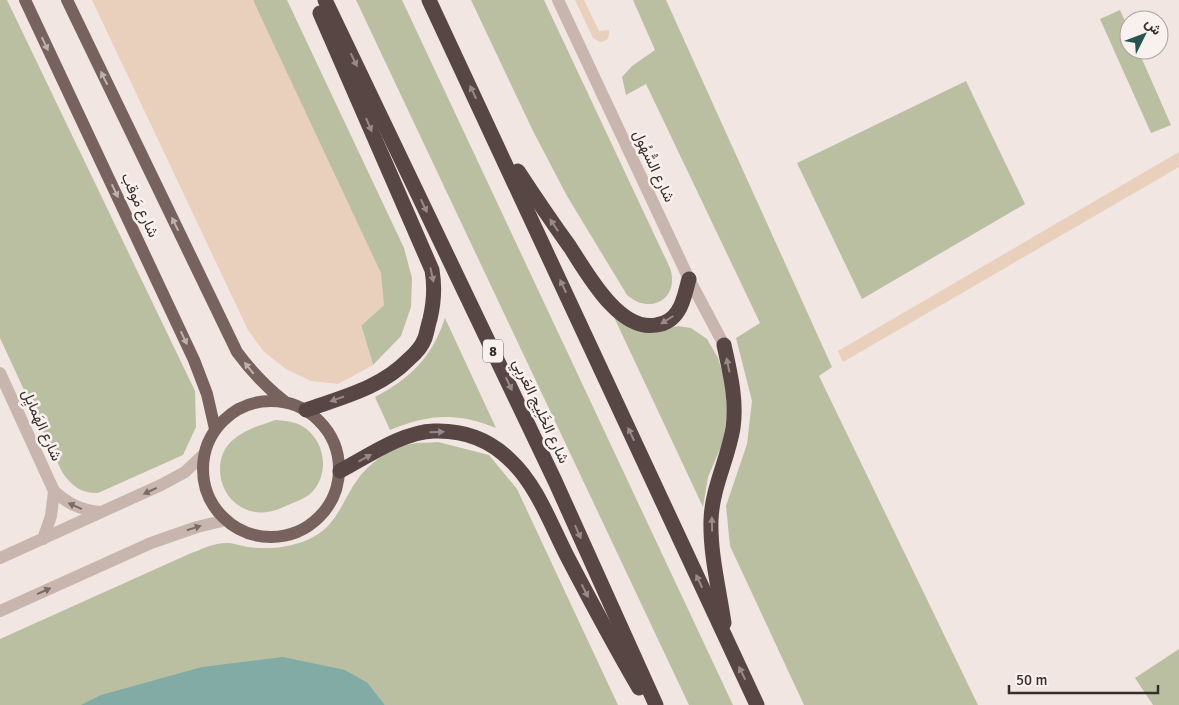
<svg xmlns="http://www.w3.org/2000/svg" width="1179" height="705" font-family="Signika,Vazirmatn,sans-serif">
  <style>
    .green { fill: #bbbfa2 }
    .sand { fill: #e8d0bc }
    .water { fill: #83aba5 }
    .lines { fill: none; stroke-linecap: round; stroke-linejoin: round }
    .minor { stroke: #c8b5ae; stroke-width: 12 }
    .major { stroke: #77625e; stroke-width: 12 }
    .highway { stroke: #574644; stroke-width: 15 }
    .oneway { fill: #beb1ad }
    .oneway2 { fill: #988a88 }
    .oneway3 { fill: #786a66 }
    .labels { text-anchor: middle; stroke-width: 5; stroke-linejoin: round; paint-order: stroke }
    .shield { fill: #f9f1ed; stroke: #716865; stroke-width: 1 }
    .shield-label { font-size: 14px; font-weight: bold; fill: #372d2b }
    .street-label { font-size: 15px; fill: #372d2b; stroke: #f9f1ed }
  </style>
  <rect width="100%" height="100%" fill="#f1e6e1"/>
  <g class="green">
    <path d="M 0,0 L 7,0 L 195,391 L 196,427 L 183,455 L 98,493 C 80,493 72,486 62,472 L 0,338 Z"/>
    <polygon points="253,0 287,0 404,248 412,278 411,307 401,336 373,365 361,325 384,305"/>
    <polygon points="356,0 402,0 733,705 689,705"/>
    <path d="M 471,0 L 544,0 L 670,268 C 680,298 651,316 627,295 L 567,196 L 533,131 Z"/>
    <polygon points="633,0 666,0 832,367 819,376 978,705 804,705 730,546 726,506 747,444 752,401 736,338 760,323 646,84 626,95 622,77 632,66 655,50"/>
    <polygon points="1120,10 1129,30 1129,50 1138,50 1171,125 1151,133 1100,19"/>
    <polygon points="966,81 1025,204 862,299 797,163"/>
    <polygon points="613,315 665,329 678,326 691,328 707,339 718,358 725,382 727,414 723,442 708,477 703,507"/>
    <path d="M 445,318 L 496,428 C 458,412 428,414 390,430 L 375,397 C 411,378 432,357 445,318 Z"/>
    <path d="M 276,420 C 285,421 293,421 302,426 C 326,440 331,476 309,495 C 303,499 295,502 288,505 C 272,513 257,516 241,507 C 217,494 212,456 234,439 C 246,429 261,425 276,420 Z"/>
    <path d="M 438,442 L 489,455 L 517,489 L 618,705 L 385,705 L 368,683 L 177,705 L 0,705 L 0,639 L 189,554 C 202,549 215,542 230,543 C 236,544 242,546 248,547 C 270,550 296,547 315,536 C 338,523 343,499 358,479 C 369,463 392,447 411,444 C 420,442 429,443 438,442 Z"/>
    <polygon points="1179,649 1179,705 1153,705 1135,678"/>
  </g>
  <g class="sand">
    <polygon points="92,0 253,0 381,273 384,305 361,326 373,365 338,384 311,381 286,369 263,351 248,330"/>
    <path d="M 575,0 L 584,0 L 599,31 L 609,30 C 610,37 607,42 600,42 L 593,38 Z"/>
    <polygon points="1179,152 1179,167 843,362 838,351"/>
  </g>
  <polygon class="water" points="283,657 345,670 368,683 385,705 81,705 101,695 202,667"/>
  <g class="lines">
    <g class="minor">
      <polyline points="558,0 689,279 724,345"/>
      <path d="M 0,373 L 54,491 C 68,504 81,510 100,512"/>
      <polyline points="43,539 51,516 54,491"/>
      <polyline points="0,558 161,485 185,472 204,454"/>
      <polyline points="0,611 151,543 197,527 226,520"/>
    </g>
    <g class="major">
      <polyline points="25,0 194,360 207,394 215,429"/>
      <path d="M 67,0 L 237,352 C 251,371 266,387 284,401"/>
      <circle cx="271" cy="469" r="68"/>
    </g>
    <g class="highway">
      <polyline points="325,0 555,481 656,705"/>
      <polyline points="429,0 757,705"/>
      <path d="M 518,171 C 535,197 552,222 570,247 C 587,273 619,332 656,325 C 665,324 673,319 678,311 C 684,302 686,289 689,279"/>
      <path d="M 306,410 C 343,397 381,388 409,359 C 415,354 422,346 425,338 C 427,332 428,325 430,319 C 434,302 435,287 432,270 L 320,13"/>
      <path d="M 340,471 C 367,457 402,432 434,431 C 463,430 489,439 510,460 C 537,485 551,525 568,558 C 591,602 614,645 639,688"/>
      <path d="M 724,623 C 719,589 710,554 711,520 C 712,488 728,459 733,428 C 737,400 730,372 724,345"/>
    </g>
  </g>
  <defs><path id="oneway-solid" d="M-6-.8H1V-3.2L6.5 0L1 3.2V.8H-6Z" transform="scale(1.25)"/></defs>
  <g class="oneway">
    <use href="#oneway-solid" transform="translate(45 44) rotate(65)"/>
    <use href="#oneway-solid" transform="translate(104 78) rotate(-116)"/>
    <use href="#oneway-solid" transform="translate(115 191) rotate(65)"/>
    <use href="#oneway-solid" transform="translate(175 224) rotate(-116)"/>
    <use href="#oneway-solid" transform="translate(184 338) rotate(65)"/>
    <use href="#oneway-solid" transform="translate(249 368) rotate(-129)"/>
  </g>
  <g class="oneway2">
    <use href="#oneway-solid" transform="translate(354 60) rotate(64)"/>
    <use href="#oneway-solid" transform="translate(473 92) rotate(-115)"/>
    <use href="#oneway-solid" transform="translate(369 125) rotate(67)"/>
    <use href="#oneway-solid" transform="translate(424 206) rotate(65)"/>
    <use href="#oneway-solid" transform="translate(554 225) rotate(-124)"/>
    <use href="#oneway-solid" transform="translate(432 275) rotate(78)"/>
    <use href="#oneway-solid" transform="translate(563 286) rotate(-115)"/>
    <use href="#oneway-solid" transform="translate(667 320) rotate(148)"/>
    <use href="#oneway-solid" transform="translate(728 365) rotate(-102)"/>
    <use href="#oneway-solid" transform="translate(509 384) rotate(65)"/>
    <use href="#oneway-solid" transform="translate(337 399) rotate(161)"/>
    <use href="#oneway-solid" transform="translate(437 432) rotate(-1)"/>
    <use href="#oneway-solid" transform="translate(631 434) rotate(-115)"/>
    <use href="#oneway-solid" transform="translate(365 458) rotate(-29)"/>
    <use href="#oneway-solid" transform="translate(712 524) rotate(-91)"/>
    <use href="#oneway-solid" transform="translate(578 532) rotate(66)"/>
    <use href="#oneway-solid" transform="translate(699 581) rotate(-115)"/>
    <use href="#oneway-solid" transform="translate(585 591) rotate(63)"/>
    <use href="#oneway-solid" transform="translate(742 673) rotate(-116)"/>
  </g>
  <g class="oneway3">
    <use href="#oneway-solid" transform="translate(150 491) rotate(155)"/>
    <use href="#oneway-solid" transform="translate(75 506) rotate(-156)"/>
    <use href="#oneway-solid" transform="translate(194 528) rotate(-18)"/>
    <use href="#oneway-solid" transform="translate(44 591) rotate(-24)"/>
  </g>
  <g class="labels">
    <rect class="shield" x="483" y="339.5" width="20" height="23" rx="4"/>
    <g class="shield-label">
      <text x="493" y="356">8</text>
    </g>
    <g class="street-label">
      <text transform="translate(654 166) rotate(65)" y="5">شارع السُّهُول</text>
      <text transform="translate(140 205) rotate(65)" y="5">شارع مَوقب</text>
      <text transform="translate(541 411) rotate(65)" y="5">شارع الخَلِيج العَربِي</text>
      <text transform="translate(42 425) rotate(66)" y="5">شارع الهَمايِل</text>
    </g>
  </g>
  <g transform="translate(1144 35) rotate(48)"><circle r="24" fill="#f9f1ed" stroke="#aba39f"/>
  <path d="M0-4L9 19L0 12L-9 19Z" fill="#25554e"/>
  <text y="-8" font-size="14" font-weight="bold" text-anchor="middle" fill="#372d2b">ش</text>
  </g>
  <path d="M1009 685v8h149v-8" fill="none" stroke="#372d2b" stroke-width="2.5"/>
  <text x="1016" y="685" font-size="15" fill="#372d2b" stroke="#f9f1ed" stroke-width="4" paint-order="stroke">50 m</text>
</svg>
